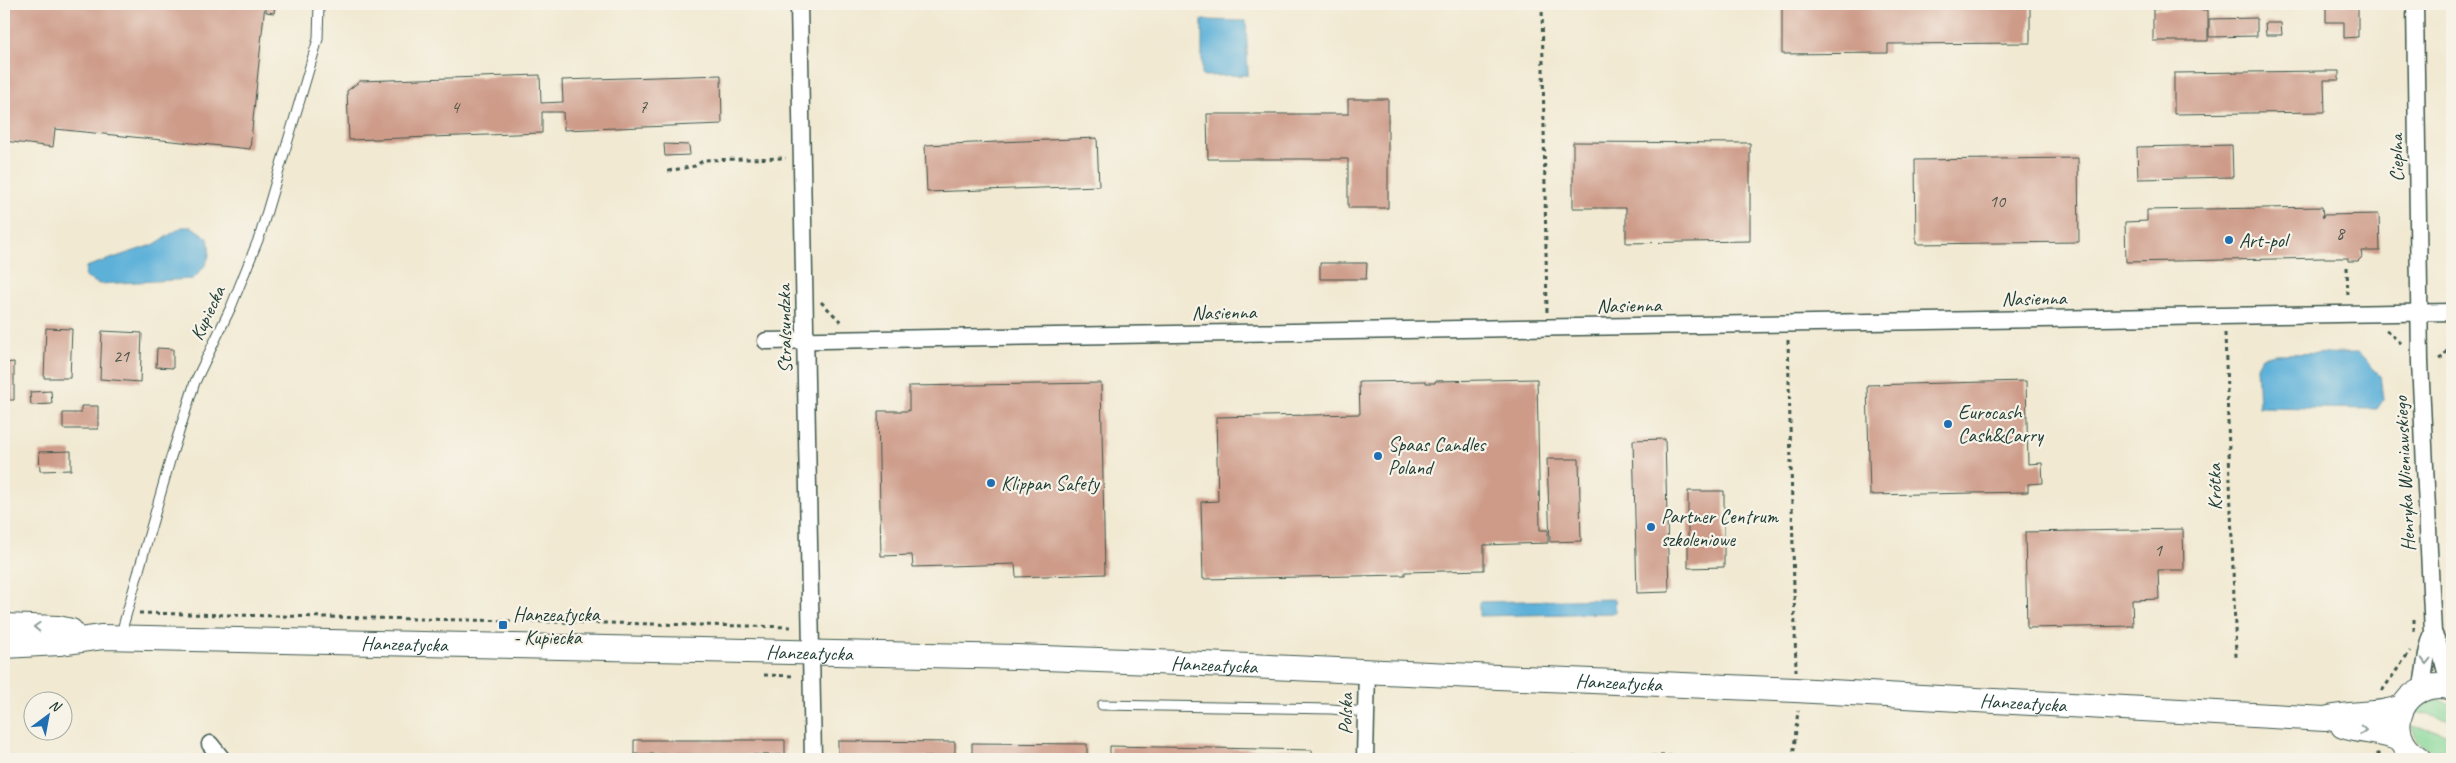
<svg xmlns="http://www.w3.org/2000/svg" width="2456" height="763" font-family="Caveat,sans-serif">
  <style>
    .green { fill: #85d798; stroke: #528a66 }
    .water { fill: #5db1d9; stroke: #3e7786 }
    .building { fill: #ce9b89 }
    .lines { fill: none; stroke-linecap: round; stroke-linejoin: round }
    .lane-casing { stroke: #3e574c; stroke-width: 11 }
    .street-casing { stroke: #3e574c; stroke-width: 19 }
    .secondary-casing { stroke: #3e574c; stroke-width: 26 }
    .path { stroke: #3e574c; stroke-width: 3; stroke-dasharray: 4 4; stroke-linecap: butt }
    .lane { stroke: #fff; stroke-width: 9 }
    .street { stroke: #fff; stroke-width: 16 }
    .secondary { stroke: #fff; stroke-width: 24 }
    .oneway { stroke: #8f9e9a }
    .poi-dot { fill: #1f6fb2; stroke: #f7f3e8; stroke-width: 2 }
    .labels { text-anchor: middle; stroke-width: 4.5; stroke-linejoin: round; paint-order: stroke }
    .number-label { font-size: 18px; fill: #4b5449 }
    .street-label { font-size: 20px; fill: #1f3d34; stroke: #f7f3e8 }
    .poi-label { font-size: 20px; fill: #1f3d34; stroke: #f7f3e8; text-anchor: start }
  </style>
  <rect width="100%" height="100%" fill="#f7f3e8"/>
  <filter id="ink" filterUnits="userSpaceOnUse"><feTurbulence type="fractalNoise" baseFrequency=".02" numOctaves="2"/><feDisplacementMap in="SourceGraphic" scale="10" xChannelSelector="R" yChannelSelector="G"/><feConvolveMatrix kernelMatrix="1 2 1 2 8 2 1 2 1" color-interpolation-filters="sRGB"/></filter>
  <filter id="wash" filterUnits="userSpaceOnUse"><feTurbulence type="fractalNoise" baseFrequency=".0096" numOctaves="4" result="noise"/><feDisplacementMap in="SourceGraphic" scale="20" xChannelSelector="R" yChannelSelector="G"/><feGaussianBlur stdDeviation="1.12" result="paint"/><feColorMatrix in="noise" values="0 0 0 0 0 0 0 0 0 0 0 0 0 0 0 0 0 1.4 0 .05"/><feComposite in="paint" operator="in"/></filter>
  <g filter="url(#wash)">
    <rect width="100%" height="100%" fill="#f1e9d2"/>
    <g class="green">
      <polygon points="2437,700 2452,704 2452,721 2416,712 2423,705"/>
      <path d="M 2412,726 L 2452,735 L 2452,746 C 2433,757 2417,746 2412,726 Z"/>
    </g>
    <g class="water">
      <polygon points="1202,20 1246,21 1248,75 1202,76"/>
      <path d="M 182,227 L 192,227 L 208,238 C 212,258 207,265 193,279 L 99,284 L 85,277 L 86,267 L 155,244 Z"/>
      <polygon points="2358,353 2380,375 2383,400 2377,409 2259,407 2257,366 2262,357 2274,354"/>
      <polygon points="1615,599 1616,613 1479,616 1479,602"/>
    </g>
    <g id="blocks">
      <g class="building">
        <polygon points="4,4 265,4 250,149 55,129 53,147 4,141"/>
        <polygon points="267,4 275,4 274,13 266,12"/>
        <polygon points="2030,4 2030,43 1888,44 1888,53 1782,54 1782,5"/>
        <polygon points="2326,4 2358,4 2358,37 2344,38 2344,22 2326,22"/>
        <polygon points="2153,9 2208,10 2208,41 2153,41"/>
        <polygon points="2257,18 2257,36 2209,37 2209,19"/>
        <polygon points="2265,23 2281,23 2282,35 2266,35"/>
        <polygon points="2324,71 2339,71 2339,80 2324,80 2325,112 2174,114 2174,73"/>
        <polygon points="540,75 541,103 563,102 562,80 721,75 722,124 564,130 563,112 542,112 542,133 349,140 347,91 360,81"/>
        <polygon points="1348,99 1388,99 1388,208 1348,208 1348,159 1208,159 1207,114 1348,114"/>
        <polygon points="1097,138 1099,186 927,192 925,145"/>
        <polygon points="1573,142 1750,143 1750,241 1626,243 1626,208 1573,208"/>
        <polygon points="664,144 689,145 690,155 665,156"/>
        <polygon points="2232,145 2233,177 2138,179 2137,147"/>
        <polygon points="2078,158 2079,242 1916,244 1915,160"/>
        <polygon points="2322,207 2323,218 2323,215 2379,214 2380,251 2361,251 2362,257 2358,261 2348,261 2348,258 2324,258 2126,262 2125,222 2147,221 2147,210"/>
        <polygon points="1320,263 1367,263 1366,279 1320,279"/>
        <polygon points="46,328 72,329 70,378 44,378"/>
        <polygon points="102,331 142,333 140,382 100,379"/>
        <polygon points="157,348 173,349 173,368 156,367"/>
        <polygon points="14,362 14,400 4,400 4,363"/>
        <polygon points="1537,379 1540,530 1548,530 1548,543 1484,545 1484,570 1405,572 1405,575 1203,579 1201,502 1218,501 1216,417 1360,414 1359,382 1426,381 1426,383 1435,383 1435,381"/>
        <polygon points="2026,381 2028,464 2042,463 2043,483 2028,484 2028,492 1870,495 1867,385"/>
        <polygon points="1101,383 1105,574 1016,577 1015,564 913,567 912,555 881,556 878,411 909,411 909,386"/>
        <polygon points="51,391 52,404 31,405 30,392"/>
        <polygon points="81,406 98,406 98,429 63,429 63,413 81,413"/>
        <polygon points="1665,439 1669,592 1637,593 1633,440"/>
        <polygon points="71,451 71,470 40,471 39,452"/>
        <polygon points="1547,459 1579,459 1581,541 1550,542"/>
        <polygon points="1688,491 1724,491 1724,567 1688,568"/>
        <polygon points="2183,529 2184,570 2158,570 2159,599 2132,600 2133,626 2027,628 2025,532"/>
        <polygon points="634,740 785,740 785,755 634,754"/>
        <polygon points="838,741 955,742 955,757 838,757"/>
        <polygon points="972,743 1087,744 1087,759 972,758"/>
        <polygon points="1110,746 1312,750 1312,759 1110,759"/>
      </g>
    </g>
  </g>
  <g filter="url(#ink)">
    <use href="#blocks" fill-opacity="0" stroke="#3e574c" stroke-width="1"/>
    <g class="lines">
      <defs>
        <g id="lane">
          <polyline points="120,637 171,457 195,382 231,307 260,235 318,39 319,4"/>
          <polyline points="1102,705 1331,709 1366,712"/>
        </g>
        <g id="street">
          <polyline points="799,4 813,759"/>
          <path d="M 2415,4 L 2420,362 L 2433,633 C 2425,651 2426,670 2421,689"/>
          <polyline points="766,341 2452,312"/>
          <path d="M 2433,633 C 2444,650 2442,670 2452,686"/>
          <polyline points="210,744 222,759"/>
          <polyline points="1365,759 1367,670"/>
        </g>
        <g id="secondary">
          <polyline points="4,626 58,628 71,631"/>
          <path id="s1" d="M 4,646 L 59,643 L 102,637 L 1017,657 L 1180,663 L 1795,690 L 2325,719 C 2351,711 2377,717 2402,707"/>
          <path d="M 2343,726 C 2363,733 2382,730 2401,740"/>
          <path d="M 2419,759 C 2377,733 2405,675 2452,688"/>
        </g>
      </defs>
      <use href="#lane" class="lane-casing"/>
      <use href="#street" class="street-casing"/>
      <use href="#secondary" class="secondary-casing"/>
      <g class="path">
        <polyline points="1542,4 1547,313"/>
        <polyline points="668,171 695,166 704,160 786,158"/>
        <polyline points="2347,267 2348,299"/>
        <polyline points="821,302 841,322"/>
        <polyline points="2386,330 2402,344"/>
        <polyline points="2225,333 2236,657"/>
        <polyline points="1788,340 1796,671"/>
        <polyline points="2439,359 2444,356 2452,341"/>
        <polyline points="139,613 793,627"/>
        <polyline points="2414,619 2414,633"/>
        <polyline points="764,675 796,676"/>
        <polyline points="2382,691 2410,651"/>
        <polyline points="2377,753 2383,759"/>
        <polyline points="1460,759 1661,756 1758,759"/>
        <polyline points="1793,759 1798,710"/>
      </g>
      <use href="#lane" class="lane"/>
      <use href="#street" class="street"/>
      <use href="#secondary" class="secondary"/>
    </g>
    <defs><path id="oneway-chevron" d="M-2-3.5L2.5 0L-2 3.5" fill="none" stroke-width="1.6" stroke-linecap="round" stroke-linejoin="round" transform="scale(1.25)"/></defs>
    <g class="oneway">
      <use href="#oneway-chevron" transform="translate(37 627) rotate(-178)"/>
      <use href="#oneway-chevron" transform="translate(2426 661) rotate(91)"/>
      <use href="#oneway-chevron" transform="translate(2363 730) rotate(3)"/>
    </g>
  </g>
  <g class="poi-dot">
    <circle cx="2229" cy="240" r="5"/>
    <circle cx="1948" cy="424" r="5"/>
    <circle cx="1378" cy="456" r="5"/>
    <circle cx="991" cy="483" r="5"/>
    <circle cx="1651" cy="527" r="5"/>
    <rect x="498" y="620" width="10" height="10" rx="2.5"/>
  </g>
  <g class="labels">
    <g class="number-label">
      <text x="455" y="113">4</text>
      <text x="643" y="113">7</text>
      <text x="1997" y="207">10</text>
      <text x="2340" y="239">8</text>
      <text x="121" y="362">21</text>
      <text x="2158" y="556">1</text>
    </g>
    <g class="street-label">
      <text transform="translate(2396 158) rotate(-91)" y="7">Cieplna</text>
      <text transform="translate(2034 298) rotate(-1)" y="7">Nasienna</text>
      <text transform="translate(1629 305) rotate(-1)" y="7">Nasienna</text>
      <text transform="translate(1224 312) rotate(-1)" y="7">Nasienna</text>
      <text transform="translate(207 313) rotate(-65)" y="7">Kupiecka</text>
      <text transform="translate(784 329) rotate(-91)" y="7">Stralsundzka</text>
      <text transform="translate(2404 474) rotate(-93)" y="7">Henryka Wieniawskiego</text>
      <text transform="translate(2214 487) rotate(-91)" y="7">Krótka</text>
      <text dy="7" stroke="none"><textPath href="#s1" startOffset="401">Hanzeatycka</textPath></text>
      <text dy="7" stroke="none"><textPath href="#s1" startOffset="806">Hanzeatycka</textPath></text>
      <text dy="7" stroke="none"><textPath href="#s1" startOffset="1211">Hanzeatycka</textPath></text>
      <text dy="7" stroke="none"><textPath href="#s1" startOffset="1616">Hanzeatycka</textPath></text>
      <text dy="7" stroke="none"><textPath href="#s1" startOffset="2021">Hanzeatycka</textPath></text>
      <text transform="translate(1345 714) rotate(-89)" y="7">Polska</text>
    </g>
    <g class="poi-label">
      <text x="2239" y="247">Art-pol</text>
      <text x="1958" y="419">Eurocash<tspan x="1958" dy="23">Cash&amp;Carry</tspan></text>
      <text x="1388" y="451">Spaas Candles<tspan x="1388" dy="23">Poland</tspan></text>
      <text x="1001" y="490">Klippan Safety</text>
      <text x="1661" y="523">Partner Centrum<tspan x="1661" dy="23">szkoleniowe</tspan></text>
      <text x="513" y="621">Hanzeatycka<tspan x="513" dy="23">- Kupiecka</tspan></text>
    </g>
  </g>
  <rect width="2456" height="763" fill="none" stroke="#f7f3e8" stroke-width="20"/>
  <g transform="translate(48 716) rotate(32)"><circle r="24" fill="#f7f3e8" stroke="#a1aaa0"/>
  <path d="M0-4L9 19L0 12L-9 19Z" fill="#1f6fb2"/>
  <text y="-8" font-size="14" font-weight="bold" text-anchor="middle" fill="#1f3d34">N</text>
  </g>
</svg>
